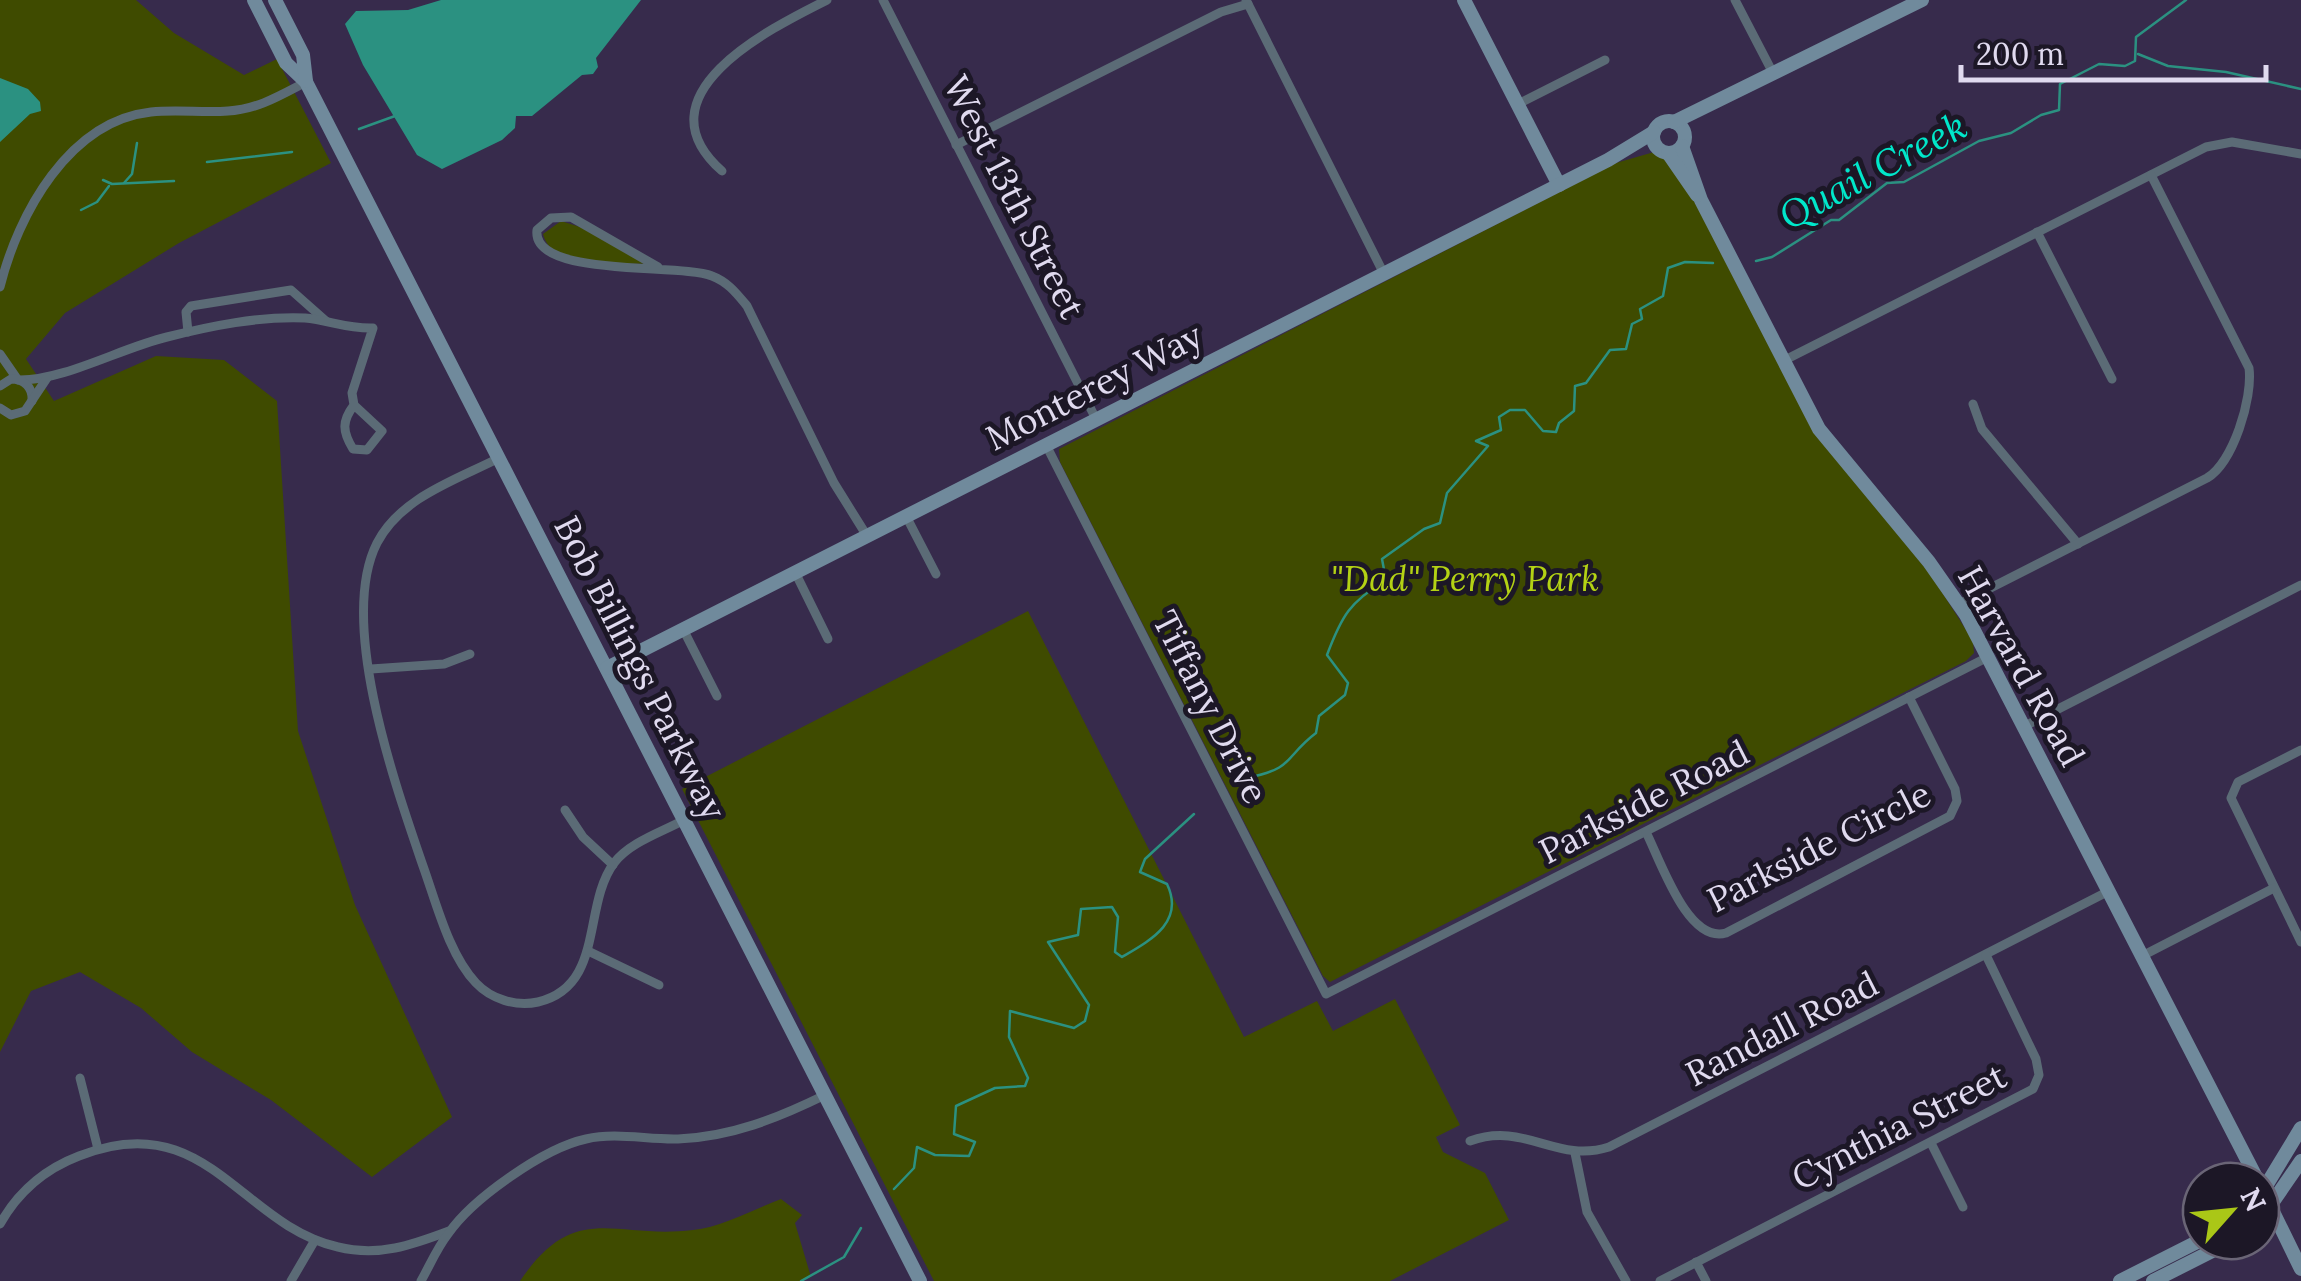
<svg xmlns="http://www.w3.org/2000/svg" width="2301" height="1281" font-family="Lora,serif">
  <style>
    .green { fill: #3f4b00 }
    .water { fill: #2b9181 }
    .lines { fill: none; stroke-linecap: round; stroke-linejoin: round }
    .stream { stroke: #2b9181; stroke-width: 2.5 }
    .street { stroke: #5b6b76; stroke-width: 9 }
    .secondary { stroke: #708a9c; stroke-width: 14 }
    .labels { text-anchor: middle; stroke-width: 10; stroke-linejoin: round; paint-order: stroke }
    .street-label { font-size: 35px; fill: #e0daef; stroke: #1c1726 }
    .park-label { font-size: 35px; font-style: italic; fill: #b4d214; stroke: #1c1726 }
    .water-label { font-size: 38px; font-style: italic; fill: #00e7ca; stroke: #1c1726 }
  </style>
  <rect width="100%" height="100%" fill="#372b4c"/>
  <g class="green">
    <polygon points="0,0 136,0 174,33 244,75 277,59 331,163 179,243 65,313 26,359 54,401 156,356 224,360 277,401 298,731 355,905 452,1117 372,1177 271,1100 192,1052 141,1008 80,972 31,991 0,1052"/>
    <polygon points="1654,152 1671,163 1705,219 1819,438 1931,575 1973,641 1974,653 1966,661 1330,982 1323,976 1060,462 1059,449 1616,163"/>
    <path d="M 561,221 L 583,228 L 645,264 C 617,263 551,269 543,234 Z"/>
    <polygon points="1028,611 1244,1037 1317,1001 1333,1031 1395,999 1460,1125 1436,1137 1443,1152 1485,1173 1509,1220 1390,1281 934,1281 682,789"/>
    <path d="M 781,1199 L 802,1215 L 795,1223 L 811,1277 L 801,1281 L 520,1281 C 576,1199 614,1240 693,1230 C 722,1227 754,1209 781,1199 Z"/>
  </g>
  <g class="water">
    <polygon points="441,0 641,0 596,58 598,67 593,74 582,75 532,116 516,116 515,128 502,140 442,169 417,155 363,65 345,24 356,11 408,10"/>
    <polygon points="0,78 28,89 40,102 41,111 30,114 0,142"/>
  </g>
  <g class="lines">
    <g class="stream">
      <polyline points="2138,54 2168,66 2226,72 2301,89"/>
      <polyline points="359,129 395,116"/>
      <polyline points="207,162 292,152"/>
      <polyline points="103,180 112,184 174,181"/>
      <polyline points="124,183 132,174 137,143"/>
      <polyline points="81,210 97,202 109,186"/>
      <polyline points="1756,261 1772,257 1831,220 1839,220 1887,183 1904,182 1979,141 2011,133 2041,115 2059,110 2060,84 2099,64 2125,66 2135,61 2136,37 2186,0"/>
      <path d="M 1247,778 C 1296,768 1284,757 1316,733 L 1319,716 L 1345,695 L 1348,683 L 1327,655 C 1342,615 1350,602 1386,580 L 1382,559 L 1424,529 L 1440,523 L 1447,493 L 1488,446 L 1476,441 L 1501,430 L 1499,417 L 1510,410 L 1525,410 L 1543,431 L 1556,432 L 1559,423 L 1574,411 L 1575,386 L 1586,383 L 1610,350 L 1626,349 L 1632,324 L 1642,319 L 1640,309 L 1663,296 L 1668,268 L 1685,262 L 1713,263"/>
      <path d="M 894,1189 L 914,1168 L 917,1147 L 935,1155 L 969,1156 L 975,1142 L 954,1134 L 956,1106 L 995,1088 L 1025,1086 L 1028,1078 L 1009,1037 L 1010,1011 L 1074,1028 L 1085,1021 L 1089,1005 L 1048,942 L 1078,935 L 1081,909 L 1112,907 L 1118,917 L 1115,952 L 1122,957 C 1151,940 1185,922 1167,884 L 1140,872 L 1145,859 L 1194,814"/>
      <polyline points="801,1281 844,1257 861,1228"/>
    </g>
    <g class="street">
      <polyline points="883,0 1096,419"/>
      <polyline points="1246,0 1384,274"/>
      <polyline points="1735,0 1774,75"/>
      <polyline points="1518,104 1605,60"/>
      <polyline points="956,145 1221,12 1248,4"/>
      <path d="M 722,171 C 636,95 769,29 827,0"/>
      <polyline points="2037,232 2112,379"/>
      <path d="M 658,267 L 571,217 L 551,218 L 537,230 C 531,278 680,263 712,276 C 728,282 737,294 747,306 L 834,483 L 867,536"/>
      <path d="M 0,287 C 18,214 69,121 151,112 C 177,109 202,113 228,111 C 256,110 281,95 306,82"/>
      <polyline points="188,332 186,312 191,306 291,290 326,321"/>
      <polyline points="0,354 18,380"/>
      <polyline points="1783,361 2206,147 2232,142 2301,154"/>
      <path d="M 20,380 C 65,380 121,348 167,337 C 211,326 259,316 305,318 C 328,320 348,329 373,328 L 352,393 L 354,405 L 382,431 L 367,450 L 353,449 C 342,431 342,421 354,405"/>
      <path d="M 0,386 L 11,379 C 24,379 33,387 32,401"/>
      <polyline points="1973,404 1982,429 2078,544"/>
      <polyline points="0,408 11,415 25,411 47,378"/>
      <polyline points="1046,445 1326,994 1988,657"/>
      <path d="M 499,458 C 456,480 401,497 377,543 C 337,622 396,787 423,866 C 436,902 449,955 476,983 C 491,999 516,1007 538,1002 C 605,986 582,906 614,863 C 630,842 662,832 684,820"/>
      <polyline points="906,516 936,574"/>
      <polyline points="795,572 828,639"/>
      <path d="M 1959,604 L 2207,478 C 2233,463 2253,398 2249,368 L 2151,175"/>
      <polyline points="683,629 717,696"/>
      <polyline points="371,669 444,664 470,654"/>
      <polyline points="2023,727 2301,585"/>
      <polyline points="2301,750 2238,782 2231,798 2301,942"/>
      <polyline points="565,810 583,837 613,865"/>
      <path d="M 1646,832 C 1661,862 1688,944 1726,933 L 1950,816 L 1957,801 L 1955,789 L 1909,697"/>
      <polyline points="588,951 659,985"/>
      <polyline points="2140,957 2274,888"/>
      <polyline points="80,1078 98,1149"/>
      <path d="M 1470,1141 C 1525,1121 1556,1164 1609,1147 L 2107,892"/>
      <polyline points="1931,1143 1963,1207"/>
      <polyline points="1575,1153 1587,1212 1626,1281"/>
      <path d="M 0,1224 C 18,1192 45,1169 79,1156 C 206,1105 240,1225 338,1247 C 379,1257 412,1245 449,1231"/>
      <polyline points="1696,1262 1706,1281"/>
      <polyline points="291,1281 315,1240"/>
      <path d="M 421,1281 C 430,1265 437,1248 448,1234 C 472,1199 544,1148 586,1139 C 616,1132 648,1140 678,1139 C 731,1137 778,1118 825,1095"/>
      <polyline points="1660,1281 2033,1089 2039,1075 2036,1059 1986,955"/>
    </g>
    <g class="secondary">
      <polyline points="254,0 286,63 306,82 920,1281"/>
      <polyline points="275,0 303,55 306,81"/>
      <polyline points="1464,0 1559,185"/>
      <circle cx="1669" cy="137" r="16"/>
      <polyline points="1674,122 1922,0"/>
      <polyline points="1682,146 1701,200 1819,429 1929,562 1966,615 2258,1181"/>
      <polyline points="1668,153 1697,195"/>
      <polyline points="607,668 1608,160 1654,132"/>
      <polyline points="2261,1187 2301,1269"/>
      <polyline points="2261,1194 2301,1128"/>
      <polyline points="2261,1219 2301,1161"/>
      <polyline points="2120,1281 2201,1240"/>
      <polyline points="2153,1281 2232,1241"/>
    </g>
  </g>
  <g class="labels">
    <g class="street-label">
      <text transform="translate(1014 197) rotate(63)" y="12">West 13th Street</text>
      <text transform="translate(1094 387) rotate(-27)" y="12">Monterey Way</text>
      <text transform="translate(2021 666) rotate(61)" y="12">Harvard Road</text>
      <text transform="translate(640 668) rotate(63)" y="12">Bob Billings Parkway</text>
      <text transform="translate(1210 707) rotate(63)" y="12">Tiffany Drive</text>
      <text transform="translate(1644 802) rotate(-27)" y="12">Parkside Road</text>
      <text transform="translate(1819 847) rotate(-27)" y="12">Parkside Circle</text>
      <text transform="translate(1782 1029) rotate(-27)" y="12">Randall Road</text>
      <text transform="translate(1899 1127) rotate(-27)" y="12">Cynthia Street</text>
    </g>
    <g class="park-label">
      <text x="1465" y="591">"Dad" Perry Park</text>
    </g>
    <g class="water-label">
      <text transform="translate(1873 171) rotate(-28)" y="13">Quail Creek</text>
    </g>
  </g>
  <g transform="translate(2231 1211) rotate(63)"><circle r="48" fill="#1c1726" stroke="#6a6576" stroke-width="2.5"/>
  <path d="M0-8L18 38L0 25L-18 38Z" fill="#aac717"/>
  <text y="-15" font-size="28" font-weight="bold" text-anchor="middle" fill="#e0daef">N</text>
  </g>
  <path d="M1961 65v15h305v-15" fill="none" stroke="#e0daef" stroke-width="5"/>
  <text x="1976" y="65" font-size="30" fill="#e0daef" stroke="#1c1726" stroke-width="8" paint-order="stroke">200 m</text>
</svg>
